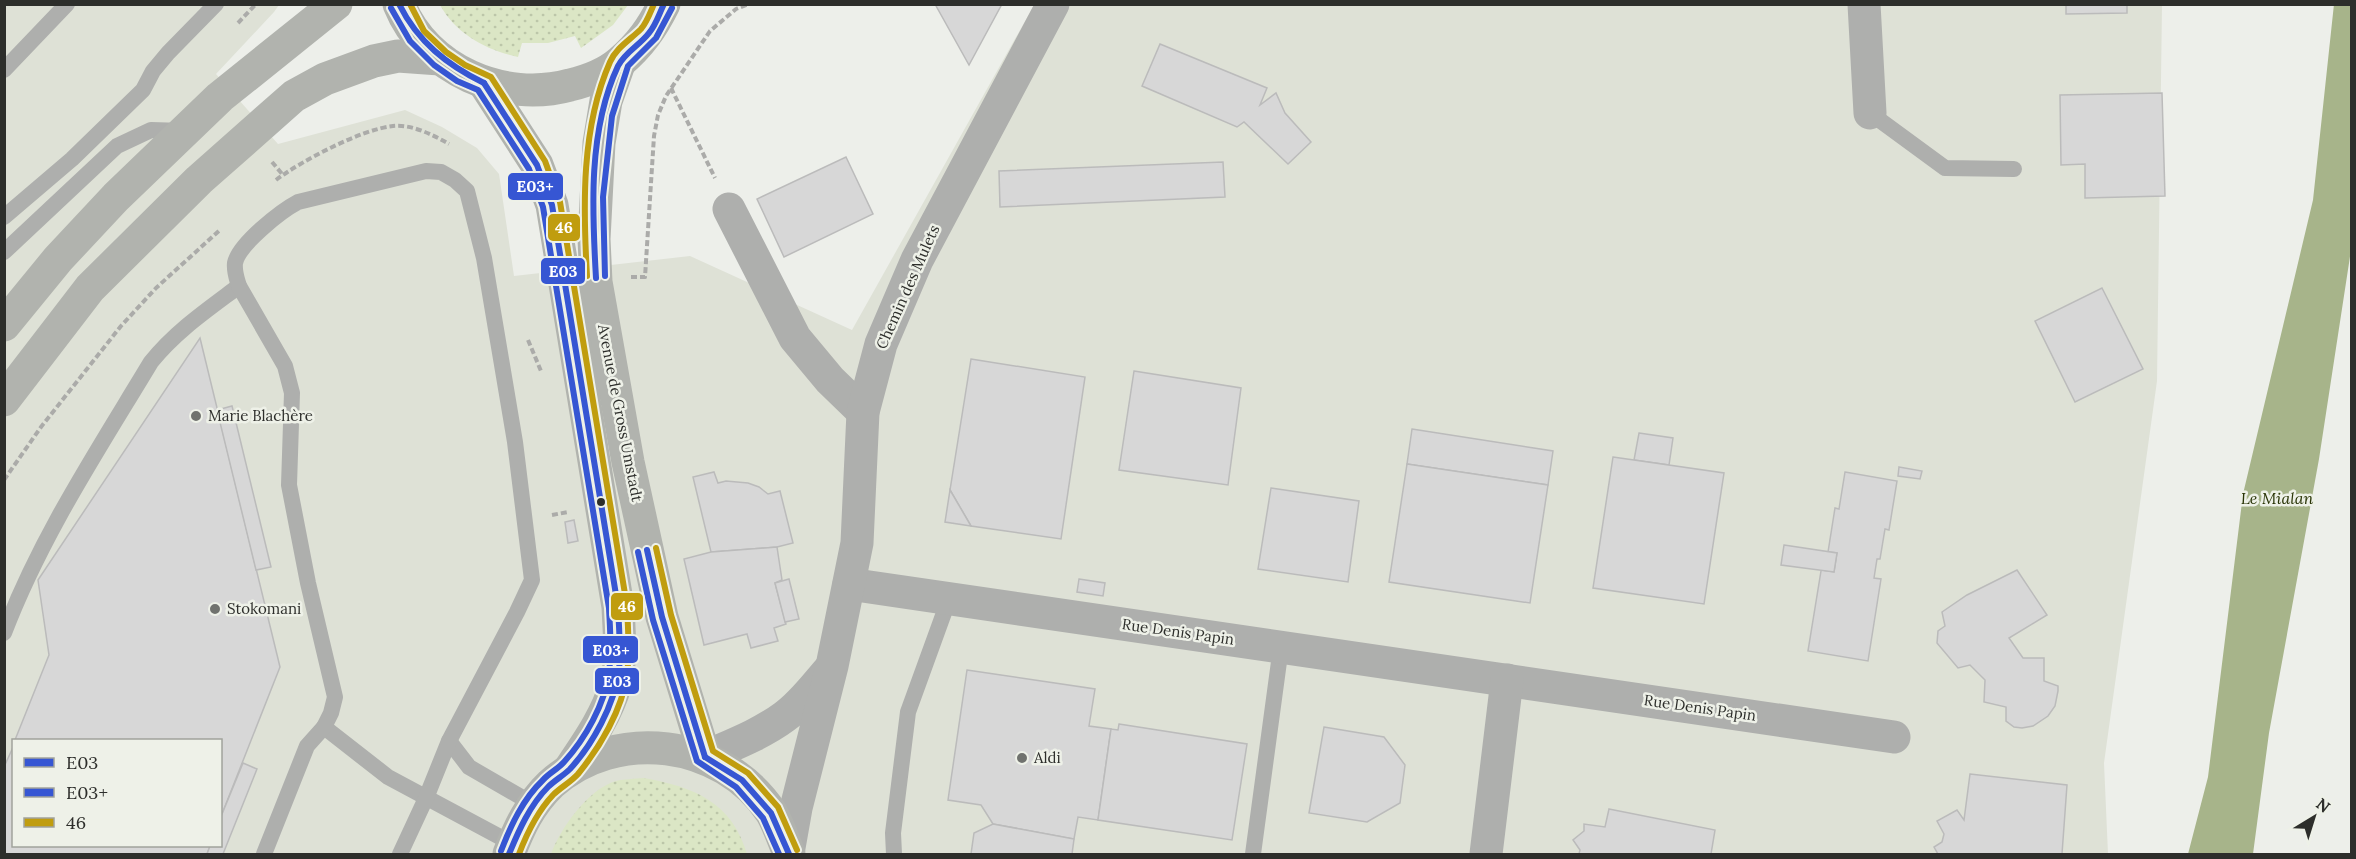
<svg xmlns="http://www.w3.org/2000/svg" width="2356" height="859" font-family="Lora,serif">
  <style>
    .built { fill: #dee1d6; fill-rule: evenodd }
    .grass { fill: url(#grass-dots) }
    .water { fill: #a7b48a }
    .building { fill: #d7d7d7; stroke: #bbb; stroke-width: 1.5 }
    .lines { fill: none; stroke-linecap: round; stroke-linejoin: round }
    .path { stroke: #ababa9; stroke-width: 4; stroke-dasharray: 6 3; stroke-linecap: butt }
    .lane { stroke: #aeafad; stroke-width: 16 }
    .street { stroke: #aeafad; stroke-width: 33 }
    .primary { stroke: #b1b3ae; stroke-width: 33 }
    .bus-1-casing { stroke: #eef1e8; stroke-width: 10 }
    .bus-2-casing { stroke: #eef1e8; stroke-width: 10 }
    .bus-3-casing { stroke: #eef1e8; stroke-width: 10 }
    .bus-1 { stroke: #3656d3; stroke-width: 6 }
    .bus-2 { stroke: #3656d3; stroke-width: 6 }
    .bus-3 { stroke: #c09d0f; stroke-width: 6 }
    .poi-dot { fill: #70726e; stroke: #eef1e8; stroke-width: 2 }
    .bus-dot { fill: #2d2e2b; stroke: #eef1e8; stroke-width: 2 }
    .labels { text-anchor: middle; stroke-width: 5; stroke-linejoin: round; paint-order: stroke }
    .street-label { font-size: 15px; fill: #2d2e2b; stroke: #eef1e8 }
    .poi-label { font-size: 15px; fill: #2d2e2b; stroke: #eef1e8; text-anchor: start }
    .water-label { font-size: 16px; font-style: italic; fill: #283305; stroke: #eef1e8 }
    .line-badge { stroke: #eef1e8; stroke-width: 2 }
    .badge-label { font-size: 16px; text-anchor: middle; font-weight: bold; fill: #fff }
  </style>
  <defs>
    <pattern id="grass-dots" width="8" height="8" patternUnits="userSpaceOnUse" patternTransform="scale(1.5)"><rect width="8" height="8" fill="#dbe6c5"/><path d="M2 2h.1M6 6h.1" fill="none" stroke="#bcc6a9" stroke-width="1.8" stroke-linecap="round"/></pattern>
  </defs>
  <rect width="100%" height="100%" fill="#edefea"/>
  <path class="built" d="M 5,5 L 279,5 L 274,12 L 216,74 L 278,144 L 405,110 L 442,127 L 477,148 L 499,174 L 514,276 L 690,256 L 852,330 L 1034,5 L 2162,5 L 2157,381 L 2104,763 L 2108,854 L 5,854 ZM 14,740 L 220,740 L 220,846 L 14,846 Z"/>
  <g class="grass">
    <path d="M 440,5 L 628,5 L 613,25 L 581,48 L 575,36 L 548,43 L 522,43 L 518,57 C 486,50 456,34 440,5 Z"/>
    <path d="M 644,778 C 694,787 732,802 747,854 L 551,854 C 560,829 588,789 616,781 C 624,779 635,779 644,778 Z"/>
  </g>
  <polygon class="water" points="2334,4 2351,5 2351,250 2319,459 2269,733 2253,854 2188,854 2208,777 2243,494 2313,200"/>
  <g class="building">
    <polygon points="935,4 1002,4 969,65"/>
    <polygon points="2066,4 2127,4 2127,13 2066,14"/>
    <polygon points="1160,44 1267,88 1260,105 1276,93 1285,113 1311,142 1288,164 1244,122 1237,127 1142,86"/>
    <polygon points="2162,93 2165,196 2085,198 2085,164 2061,165 2060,95"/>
    <polygon points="846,157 873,214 784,257 757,199"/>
    <polygon points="1223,162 1225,197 1000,207 999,171"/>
    <polygon points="2102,288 2143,369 2075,402 2035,321"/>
    <polygon points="200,338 280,667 220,819 220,740 15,740 49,655 38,580"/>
    <polygon points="971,359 1085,377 1061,539 971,526 950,490"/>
    <polygon points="1134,371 1241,388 1228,485 1119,470"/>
    <polygon points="232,406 271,567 256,570 217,410"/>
    <polygon points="1412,429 1553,451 1548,485 1407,464"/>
    <polygon points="1639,433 1673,438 1669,465 1634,460"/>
    <polygon points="1613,457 1724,473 1704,604 1593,588"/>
    <polygon points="1407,464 1548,485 1530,603 1389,582"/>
    <polygon points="1899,467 1922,471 1920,479 1898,476"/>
    <polygon points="714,472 718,483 726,481 748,483 759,487 768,494 780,491 793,543 777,547 711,552 693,477"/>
    <polygon points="1845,472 1897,481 1889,530 1885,529 1880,559 1877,559 1874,578 1881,579 1868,661 1808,651 1821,571 1822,570 1834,572 1837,553 1828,552 1835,508 1839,509"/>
    <polygon points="1271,488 1359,501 1348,582 1258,569"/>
    <polygon points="950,490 971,526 945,522"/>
    <polygon points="574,520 578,541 568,543 565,522"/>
    <polygon points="1784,545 1837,553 1834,572 1781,565"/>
    <polygon points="777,547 782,580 775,583 786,624 774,628 778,641 751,648 747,634 704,645 684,559 711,552"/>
    <polygon points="2017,570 2047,615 2009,638 2023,658 2044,658 2044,681 2058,686 2058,691 2055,706 2048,716 2033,726 2022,728 2014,727 2006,721 2006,707 1984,702 1985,680 1970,665 1958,668 1937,643 1938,631 1945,626 1942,612 1967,595"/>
    <polygon points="789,579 799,619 785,622 775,583"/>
    <polygon points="1079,579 1105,583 1103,596 1077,592"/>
    <polygon points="967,670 1095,689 1089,726 1111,729 1098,820 1078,817 1074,839 993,824 981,805 948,800"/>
    <polygon points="1119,724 1247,744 1232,840 1098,820 1111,729 1118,730"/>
    <polygon points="1324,727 1384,737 1405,765 1400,803 1367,822 1309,813"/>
    <polygon points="14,745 14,846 210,846 207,854 4,854 4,767"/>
    <polygon points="243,763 257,769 223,854 207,854 210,846 220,846 220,819"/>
    <polygon points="1970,774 2067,785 2062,854 1938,854 1934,847 1942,842 1944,834 1937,821 1957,810 1964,820"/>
    <polygon points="1609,809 1715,830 1711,854 1579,854 1580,850 1573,840 1584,831 1584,824 1605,827"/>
    <polygon points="993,824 1074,839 1072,854 971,854 974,833"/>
  </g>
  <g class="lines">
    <g class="path">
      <polyline points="238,23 256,4"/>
      <polyline points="671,88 715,178"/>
      <polyline points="272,162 283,175"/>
      <path d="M 276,180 C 301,161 362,129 393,126 C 412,124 433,135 449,144"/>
      <polyline points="631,277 645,277 654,136 658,115 666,96 710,31 736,9 749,4"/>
      <polyline points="528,340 541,371"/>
      <polyline points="4,480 41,427 121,326 156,288 221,229"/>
      <polyline points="552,515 568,512"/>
    </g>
    <g class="lane">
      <polyline points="4,70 67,4"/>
      <polyline points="1870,113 1945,168 2014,169"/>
      <polyline points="4,217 72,159 143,90 153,71 168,53 216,4"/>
      <polyline points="4,252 117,146 151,130 184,131"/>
      <path d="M 4,633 C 41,536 98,450 151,362 C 176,331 207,310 239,286"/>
      <polyline points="324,727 388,777 513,844"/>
      <polyline points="449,741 469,767 533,804"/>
      <path d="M 264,854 L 307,746 L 324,727 L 331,713 L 335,697 L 308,583 L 289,485 L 292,393 L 285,366 L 239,286 C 237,279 234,272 235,263 C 239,244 281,211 298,202 L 426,171 L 441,172 L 455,180 L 467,191 L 484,258 L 515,442 L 532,580 L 517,612 L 449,741 L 426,798 L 400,854"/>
      <polyline points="894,854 893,833 908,712 949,599"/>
      <polyline points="1253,854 1281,647"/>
    </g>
    <g class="street">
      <polyline points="1864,4 1870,113"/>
      <polyline points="729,209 795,338 830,380 863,412"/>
      <polyline points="849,584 1894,737"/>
      <path d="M 705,757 C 732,745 761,734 784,717 C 802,704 815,686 829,670"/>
      <polyline points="788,853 796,808 832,666 857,543 863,412 881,344 917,260 1053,4"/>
      <polyline points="1486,854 1507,680"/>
    </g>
    <g class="primary">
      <path d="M 399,4 C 426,71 504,103 570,85 C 587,81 606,74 620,62 C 640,45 652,28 664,4"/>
      <polyline points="619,64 606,101 599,143 594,239 596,282 628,462 662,617 705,757"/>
      <path d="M 484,83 L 537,165 L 552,205 L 618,607 C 619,631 622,659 616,683 C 607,715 588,742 569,770"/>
      <polyline points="4,325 58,259 116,197 220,97 336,4"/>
      <polyline points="4,400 90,288 199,180 294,96 325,79 374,61 398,56 440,59"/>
      <path d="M 509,854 C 519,828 530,804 551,784 C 616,726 722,739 771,812 C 778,824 784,841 789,854"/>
    </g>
    <defs>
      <g id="bus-1">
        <path d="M 399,4 C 418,42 447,65 484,83"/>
        <path d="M 484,83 L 537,165 L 552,205 L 618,607 C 619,628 621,650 619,671 C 614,705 593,744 570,769 C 563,776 555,780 548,787 C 530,805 519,830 509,854"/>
        <path d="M 596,278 C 592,210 588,130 618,66 C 625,52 640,45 649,33 C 656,25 659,14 664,4"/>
        <polyline points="647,550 662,617 705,757"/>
        <polyline points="705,757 742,780 771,813 789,854"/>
      </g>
      <g id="bus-2">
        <path d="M 391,8 L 410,41 L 434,65 L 457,81 L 478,90 L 529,169 L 543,207 L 609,608 C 610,629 612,651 609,672 C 605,704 585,739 564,762 C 558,769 549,773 543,780 C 523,799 511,825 501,851"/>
        <polyline points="605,276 603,197 612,116 628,66 656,38 672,8"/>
        <polyline points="638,552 653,620 697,761 736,787 763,818 779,854"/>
      </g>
      <g id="bus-3">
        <path d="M 410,4 L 424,31 L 446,52 L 465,65 L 491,77 L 545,161 L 560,202 L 627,606 C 628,629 630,652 627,675 C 622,710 600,747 578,774 C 571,782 561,787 553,795 C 537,812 527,833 519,854"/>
        <path d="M 587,276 C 583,206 581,128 610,62 C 616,48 630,40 641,29 C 647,22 650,13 654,4"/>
        <polyline points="656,548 671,615 713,751 748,773 778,807 797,850"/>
      </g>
    </defs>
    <use href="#bus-1" class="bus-1-casing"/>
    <use href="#bus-2" class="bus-2-casing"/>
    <use href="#bus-3" class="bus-3-casing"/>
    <use href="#bus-1" class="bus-1"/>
    <use href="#bus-2" class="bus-2"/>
    <use href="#bus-3" class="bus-3"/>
  </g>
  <g class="poi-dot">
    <circle cx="196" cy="416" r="6"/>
    <circle cx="215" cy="609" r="6"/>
    <circle cx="1022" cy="758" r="6"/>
  </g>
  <circle class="bus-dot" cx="601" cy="502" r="5"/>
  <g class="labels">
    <g class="street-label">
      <text transform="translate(908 287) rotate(-66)" y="5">Chemin des Mulets</text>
      <text transform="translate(620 413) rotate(79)" y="5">Avenue de Gross Umstadt</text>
      <text transform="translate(1178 632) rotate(8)" y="5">Rue Denis Papin</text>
      <text transform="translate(1700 708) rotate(8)" y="5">Rue Denis Papin</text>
    </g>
    <g class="poi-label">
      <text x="208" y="421">Marie Blachère</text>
      <text x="227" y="614">Stokomani</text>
      <text x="1034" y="763">Aldi</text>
    </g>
    <g class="water-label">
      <text x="2277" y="504">Le Mialan</text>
    </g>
  </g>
  <g class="line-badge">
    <rect x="507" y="172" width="57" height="29" rx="6" fill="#3656d3"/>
    <rect x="547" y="213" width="34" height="29" rx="6" fill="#c09d0f"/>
    <rect x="540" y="257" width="46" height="28" rx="6" fill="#3656d3"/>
    <rect x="610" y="592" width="34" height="29" rx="6" fill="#c09d0f"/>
    <rect x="582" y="635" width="57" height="29" rx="6" fill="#3656d3"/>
    <rect x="594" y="667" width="46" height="28" rx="6" fill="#3656d3"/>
  </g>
  <g class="badge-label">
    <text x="535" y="192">E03+</text>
    <text x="564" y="233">46</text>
    <text x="563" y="277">E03</text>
    <text x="627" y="612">46</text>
    <text x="611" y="656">E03+</text>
    <text x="617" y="687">E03</text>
  </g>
  <rect width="2356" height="859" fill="none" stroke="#2d2e2b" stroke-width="12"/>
  <rect x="12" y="739" width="210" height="108" fill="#eef1e8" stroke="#a1a39c" stroke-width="1.5"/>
  <rect x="24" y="758" width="30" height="9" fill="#3656d3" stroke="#a1a39c" stroke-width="1.5"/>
  <text x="66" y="769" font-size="18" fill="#2d2e2b">E03</text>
  <rect x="24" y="788" width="30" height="9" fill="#3656d3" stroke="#a1a39c" stroke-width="1.5"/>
  <text x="66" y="799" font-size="18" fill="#2d2e2b">E03+</text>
  <rect x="24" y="818" width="30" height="9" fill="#c09d0f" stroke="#a1a39c" stroke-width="1.5"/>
  <text x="66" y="829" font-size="18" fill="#2d2e2b">46</text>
  <g transform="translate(2314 817) rotate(38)" stroke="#eef1e8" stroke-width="4.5" paint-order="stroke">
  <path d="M0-4.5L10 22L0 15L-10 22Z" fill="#2d2e2b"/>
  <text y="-9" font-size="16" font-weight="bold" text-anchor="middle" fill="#2d2e2b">N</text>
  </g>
</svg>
